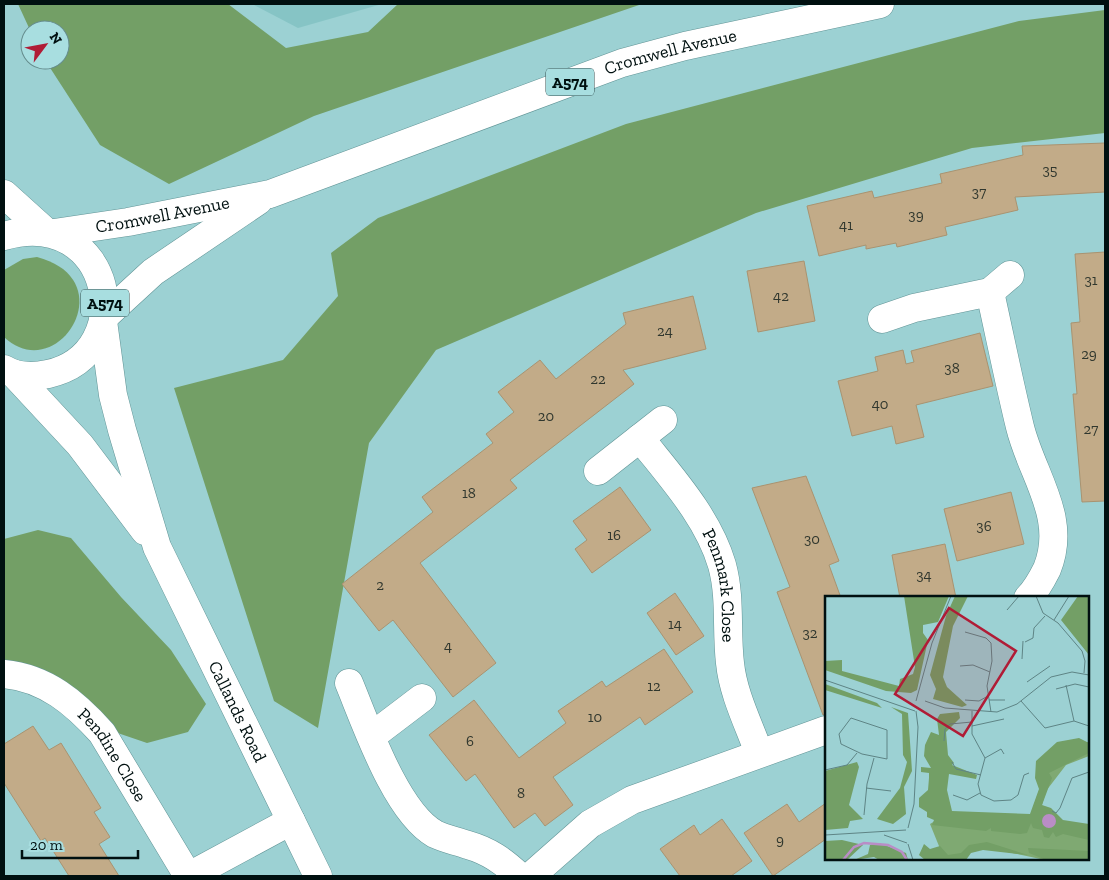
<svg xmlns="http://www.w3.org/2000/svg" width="1109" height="880" font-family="'Zilla Slab',serif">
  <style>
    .built { fill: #86c4c5 }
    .forest { fill: #739f66 }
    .building { fill: #c2ab88; stroke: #a99370 }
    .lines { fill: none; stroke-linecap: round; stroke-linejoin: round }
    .minor-casing { stroke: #619496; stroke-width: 29 }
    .major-casing { stroke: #619496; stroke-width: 29 }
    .minor { stroke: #fff; stroke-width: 28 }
    .major { stroke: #fff; stroke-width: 28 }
    .labels { text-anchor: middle; stroke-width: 5; stroke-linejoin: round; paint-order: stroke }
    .number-label { font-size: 15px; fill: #30372e }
    .shield { fill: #a8dee0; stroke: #324e4e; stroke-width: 1 }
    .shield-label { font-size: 16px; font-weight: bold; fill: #001010 }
    .street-label { font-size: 18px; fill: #001010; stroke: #a8dee0 }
    .inset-river { fill: none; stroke: #b98dc6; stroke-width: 2.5 }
    .inset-road { fill: none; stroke: #5e8485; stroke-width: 1 }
    .view { fill: #b01c36; fill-opacity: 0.15; stroke: #b01c36; stroke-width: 2.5 }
    .inset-edge { fill: none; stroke: #001010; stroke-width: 2.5 }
  </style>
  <rect width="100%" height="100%" fill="#9cd1d3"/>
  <polygon class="built" points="252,4 382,4 298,28"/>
  <g class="forest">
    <polygon points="18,4 228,4 286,48 368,32 398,4 642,4 314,116 169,184 100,145 45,60 60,60 60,30 30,30"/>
    <polygon points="1105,10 1105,133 972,148 756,213 436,350 369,443 318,728 274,701 174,388 283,360 338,296 331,253 378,218 626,124 1019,21"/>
    <path d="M 37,257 C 125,280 57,387 4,337 L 4,270 L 23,259 Z"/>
    <polygon points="38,530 71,538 121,597 171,650 206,704 188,732 147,743 106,729 32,690 4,689 4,539"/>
  </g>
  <g class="building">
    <polygon points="1105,143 1105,192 1015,197 1018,210 945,227 947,235 897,247 896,243 866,249 866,245 819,256 807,206 872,191 874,198 942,183 940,174 1023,155 1022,146"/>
    <polygon points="1105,252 1105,501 1082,502 1073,394 1077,394 1071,323 1080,322 1075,254"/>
    <polygon points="804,261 815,321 758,332 747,271"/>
    <polygon points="693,296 706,349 623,370 634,384 510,480 517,488 420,563 496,663 453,697 393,620 379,631 342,584 433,512 422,497 493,443 486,434 514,412 498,392 540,360 556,379 626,324 623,313"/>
    <polygon points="980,333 993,386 916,405 924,437 896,444 892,426 852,436 838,381 878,371 875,357 903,350 906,364 914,362 911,351"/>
    <polygon points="806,476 839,561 829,565 841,598 826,598 826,714 823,715 777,592 790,587 752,488"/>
    <polygon points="620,487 651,530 592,573 575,549 587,540 573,521"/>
    <polygon points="1011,492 1024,544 957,561 944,509"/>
    <polygon points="945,544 956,598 900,598 892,555"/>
    <polygon points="675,593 704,636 676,655 647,613"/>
    <polygon points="664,649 693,692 645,725 640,717 553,777 573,805 545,826 535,813 514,828 475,774 466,781 429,735 474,700 519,758 566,723 558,711 602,681 606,687"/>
    <polygon points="33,726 49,750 61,743 101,808 94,812 110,837 99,844 119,876 69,876 45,838 41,841 4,783 4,744"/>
    <polygon points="826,803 826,839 773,876 744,833 787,804 799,822"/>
    <polygon points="722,819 752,861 731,876 680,876 660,849 694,825 700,835"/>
  </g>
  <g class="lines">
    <defs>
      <g id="minor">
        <path d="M 990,292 C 1000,337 1009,382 1020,427 C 1032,476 1068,517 1047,569 C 1042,579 1036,590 1028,598"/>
        <polyline points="882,319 914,308 990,292 1010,275"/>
        <path id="s1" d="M 103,321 L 113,395 L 122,430 L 157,547 L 318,876"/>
        <polyline points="14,374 80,445 145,531"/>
        <path id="s2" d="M 640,438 C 670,476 708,517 722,565 C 731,598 726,630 730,663 C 733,694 749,725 759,753"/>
        <polyline points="598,471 663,420"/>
        <path id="s3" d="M 4,674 C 46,678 75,703 102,733 L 188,876"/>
        <path d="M 349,683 C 366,724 396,812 435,834 C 445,839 457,841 468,845 C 489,851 503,861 519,876"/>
        <polyline points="372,736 422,698"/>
        <polyline points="189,876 291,821"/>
        <polyline points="531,876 590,824 632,800 826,730"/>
      </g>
      <g id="major">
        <polyline points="4,194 45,231"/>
        <path id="s4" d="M 54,233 L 128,222 L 270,194 L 622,63 L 685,46 L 880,4"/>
        <path d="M 4,236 C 112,205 142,353 48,374 C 34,377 17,377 4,369"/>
        <polyline points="104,317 153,272 258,201"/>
      </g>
    </defs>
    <use href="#minor" class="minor-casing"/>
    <use href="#major" class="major-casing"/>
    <use href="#minor" class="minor"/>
    <use href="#major" class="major"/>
  </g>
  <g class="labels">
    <g class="number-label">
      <text x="1050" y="175">35</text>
      <text x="979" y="197">37</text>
      <text x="916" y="220">39</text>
      <text x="846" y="230">41</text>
      <text x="1091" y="285">31</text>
      <text x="781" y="301">42</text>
      <text x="665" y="336">24</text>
      <text x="1089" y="359">29</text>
      <text x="952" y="373">38</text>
      <text x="598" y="384">22</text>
      <text x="880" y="409">40</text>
      <text x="546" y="421">20</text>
      <text x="1091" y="434">27</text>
      <text x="469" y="498">18</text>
      <text x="984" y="531">36</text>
      <text x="614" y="540">16</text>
      <text x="812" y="544">30</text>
      <text x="924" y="580">34</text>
      <text x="380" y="590">2</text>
      <text x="675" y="629">14</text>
      <text x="810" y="638">32</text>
      <text x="448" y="651">4</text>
      <text x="654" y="691">12</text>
      <text x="595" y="722">10</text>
      <text x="470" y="746">6</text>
      <text x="521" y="798">8</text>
      <text x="780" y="845">9</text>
    </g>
    <g class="shield">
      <rect x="546" y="68.5" width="48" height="27" rx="4"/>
      <rect x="81" y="289.5" width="48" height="27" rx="4"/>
    </g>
    <g class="shield-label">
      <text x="570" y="88">A574</text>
      <text x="105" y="309">A574</text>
    </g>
    <g class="street-label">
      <text dy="6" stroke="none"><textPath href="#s4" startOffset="645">Cromwell Avenue</textPath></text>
      <text dy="6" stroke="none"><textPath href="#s4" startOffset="110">Cromwell Avenue</textPath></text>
      <text dy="6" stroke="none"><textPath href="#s2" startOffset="172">Penmark Close</textPath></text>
      <text dy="6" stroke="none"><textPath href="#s1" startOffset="416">Callands Road</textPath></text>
      <text dy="6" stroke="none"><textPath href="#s3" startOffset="141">Pendine Close</textPath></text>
    </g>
  </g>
  <g transform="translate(825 596)">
    <rect width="264" height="264" fill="#9cd1d3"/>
    <path d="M 264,146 L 264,160 L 241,169 L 221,195 L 211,230 L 264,234 L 264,264 L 220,264 L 159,251 L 141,255 L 134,264 L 116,264 L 116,255 L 105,228 L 125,216 L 205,220 L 217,186 L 239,149 Z" fill="#7fa972"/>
    <path d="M 79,0 L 124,0 L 113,26 L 98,29 L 98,37 L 103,44 L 92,94 L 86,97 L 61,95 L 0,74 L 0,65 L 17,64 L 17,75 L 74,90 L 75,83 L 88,78 L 90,71 ZM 130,0 L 143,0 L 128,30 L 118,81 L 122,91 L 142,109 L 137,111 L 108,103 L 111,93 L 105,79 L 121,20 ZM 253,0 L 264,0 L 264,59 L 236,24 ZM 0,88 L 52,107 L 57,112 L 0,94 ZM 66,111 L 83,117 L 87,175 L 79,191 L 81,218 L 68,228 L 52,223 L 75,192 L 82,166 L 78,159 L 77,118 ZM 134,116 L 135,122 L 121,136 L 123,159 L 129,167 L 127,169 L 152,179 L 151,183 L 124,178 L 122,194 L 127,215 L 205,218 L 214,193 L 210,182 L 211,165 L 232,146 L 254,142 L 264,147 L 264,157 L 224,177 L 227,182 L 217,209 L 226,212 L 238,224 L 264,228 L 264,244 L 238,238 L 231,241 L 228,236 L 224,242 L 219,241 L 217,234 L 208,232 L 206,227 L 202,237 L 195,238 L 166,235 L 166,232 L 161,235 L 107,229 L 109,224 L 102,221 L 102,216 L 94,211 L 94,202 L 103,194 L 104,182 L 104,177 L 96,176 L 96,171 L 106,172 L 99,160 L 100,149 L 106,136 L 114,139 L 112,123 L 115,118 ZM 32,166 L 34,171 L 24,209 L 38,223 L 25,225 L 23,232 L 0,234 L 0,175 ZM 17,244 L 38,249 L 22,264 L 0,264 L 0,245 ZM 162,246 L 203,259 L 158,254 L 146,257 L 141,264 L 100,264 L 94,259 L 99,248 L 105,253 L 115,250 L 123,259 L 136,257 L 144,249 ZM 54,247 L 81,257 L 83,264 L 54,264 L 49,261 L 29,264 L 43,258 L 45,249 ZM 203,252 L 264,255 L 264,264 L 221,264 L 204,257 Z" fill="#739f66"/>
    <path d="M217 225a7 7 0 1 1 14 0a7 7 0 1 1-14 0Z" fill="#b98dc6"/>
    <path class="inset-river" d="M 18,264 L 29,251 L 39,247 L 63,249 L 77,256 L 82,264"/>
    <path class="inset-road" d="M 211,0 L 218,17 L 233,27 L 257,55 L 260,65 L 259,77M 182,14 L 194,0M 229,24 L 244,0M 140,36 L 161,42 L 166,47 L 167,65 L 162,90 L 166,116M 200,46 L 208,42 L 209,32 L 220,20M 197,63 L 198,45M 135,70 L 148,69 L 165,76M 0,84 L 90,115M 202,86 L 225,70M 241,89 L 249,125 L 264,130M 231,93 L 250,88 L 264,91M 140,104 L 154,105 L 163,100M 164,104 L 180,104M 91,105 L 107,47 L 126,0M 100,105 L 120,112 L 172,116 L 192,108 L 226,81 L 247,76 L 264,79M 196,105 L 220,132 L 249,125M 147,115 L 147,138 L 160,162 L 153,188 L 156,199 L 169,205 L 186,204 L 193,199 L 199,179 L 204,177M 26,122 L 62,134 L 62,163 L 37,158 L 16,148 L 14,138 ZM 147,130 L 179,123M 119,145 L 120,133 L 125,128 L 147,126M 160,162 L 176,153 L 179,158M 127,166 L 131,173 L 156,179M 0,174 L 22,169 L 32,157M 41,192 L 66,195M 128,199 L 142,204 L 155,197M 227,215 L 231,217 L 235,212 L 247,182 L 264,176M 39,219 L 42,188 L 49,162M 83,232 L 89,208 L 93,131 L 91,115M 0,239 L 81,234M 59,239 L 82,247M 83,248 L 88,264"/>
    <path class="view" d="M 124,12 L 191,55 L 138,140 L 70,98 Z"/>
    <rect width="264" height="264" class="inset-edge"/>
  </g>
  <rect width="1109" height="880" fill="none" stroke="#001010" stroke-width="10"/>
  <g transform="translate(45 45) rotate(58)"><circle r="24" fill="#a8dee0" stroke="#658c8d"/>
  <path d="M0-4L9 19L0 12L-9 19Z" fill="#b01c36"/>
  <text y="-8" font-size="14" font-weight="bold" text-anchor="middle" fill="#001010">N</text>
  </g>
  <path d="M22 850v8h116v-8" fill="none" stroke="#001010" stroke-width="2.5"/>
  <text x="30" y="850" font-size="15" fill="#001010" stroke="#a8dee0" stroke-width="4" paint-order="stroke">20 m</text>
</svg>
